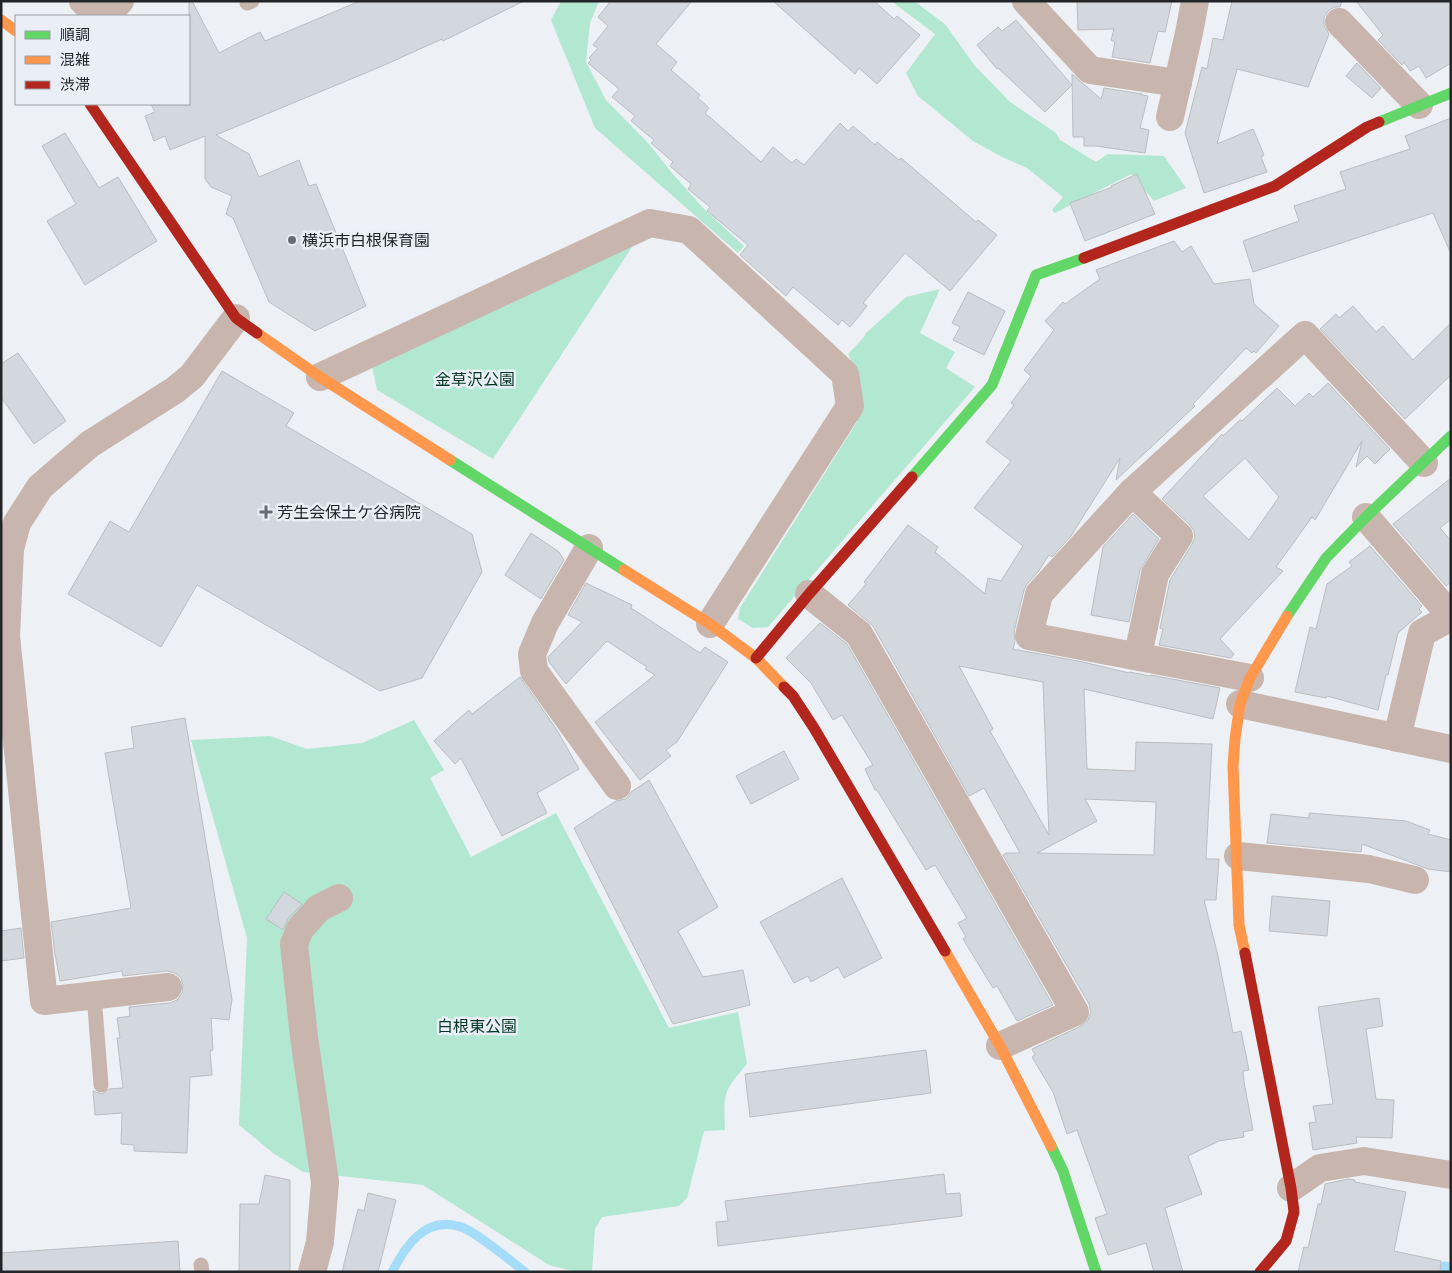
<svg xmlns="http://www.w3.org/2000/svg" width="1452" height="1273" font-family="Cabin,'Noto Sans JP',sans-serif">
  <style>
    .green { fill: #b2e8d2 }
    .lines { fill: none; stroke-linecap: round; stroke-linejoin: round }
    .stream { stroke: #a4dcfa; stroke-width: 9 }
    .building { fill: #d3d8df; stroke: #bbbdc0; fill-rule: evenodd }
    .lane { stroke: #c8b6ae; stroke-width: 15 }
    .street { stroke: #c8b6ae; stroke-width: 28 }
    .fast { stroke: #63d668; stroke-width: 11 }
    .slow { stroke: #ff974d; stroke-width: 11 }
    .jam { stroke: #b3261e; stroke-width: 11 }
    .poi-dot { fill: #696b6f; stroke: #eaeff7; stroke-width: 2 }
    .labels { text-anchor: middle; stroke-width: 5; stroke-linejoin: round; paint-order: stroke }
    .poi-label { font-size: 16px; fill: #222427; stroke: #eaeff7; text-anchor: start }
    .park-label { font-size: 16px; fill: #043624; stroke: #eaeff7 }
  </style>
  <rect width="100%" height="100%" fill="#edf0f4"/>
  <g class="green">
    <polygon points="561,1 599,1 590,23 586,62 606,100 650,145 671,172 705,210 744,246 738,253 595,128 551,20"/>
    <polygon points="891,1 914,1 945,24 975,66 1010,102 1056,133 1060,140 1096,162 1108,154 1164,156 1186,188 1154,201 1131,174 1055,213 1052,210 1063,197 1027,168 1000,156 973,141 918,96 906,73 935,34"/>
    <polygon points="634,244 493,459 377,390 371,362"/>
    <path d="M 940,289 L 920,333 L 955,352 L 946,368 L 975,387 L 768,627 L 753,628 L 738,619 L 740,608 L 857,422 C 860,391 863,383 848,354 L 864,337 L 865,334 L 906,297 Z"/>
    <path d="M 414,720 L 444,770 L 430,778 L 471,857 L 556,813 L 669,1028 L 738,1012 L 747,1064 C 722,1093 724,1093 725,1130 L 704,1131 L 687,1198 L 679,1206 L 602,1217 L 595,1229 L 592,1272 L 576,1272 L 549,1265 L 423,1185 L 303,1172 L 273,1153 L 239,1125 L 247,938 L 191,740 L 270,736 L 307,749 L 362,743 Z"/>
  </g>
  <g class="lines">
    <g class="stream">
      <path d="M 392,1272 C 405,1247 424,1217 458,1226 C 473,1229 511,1261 525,1272"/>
      <polyline points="1436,1272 1444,1266 1451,1267"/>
    </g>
  </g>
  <g class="building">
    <polygon points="189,1 192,1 219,53 260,32 265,41 360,1 524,1 443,41 442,39 380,67 216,135 249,154 259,177 299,160 309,186 316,184 366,306 315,331 269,302 233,218 226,214 232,196 211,187 205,179 205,136 170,150 165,136 154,141 145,116 155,112 151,104 189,104"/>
    <polygon points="611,1 692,1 656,44 677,62 671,70 700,95 698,98 709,108 705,113 761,162 773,147 792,163 796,159 804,165 840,123 848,131 853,126 875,145 877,142 899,160 901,158 976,222 978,220 997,235 950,291 905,253 863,303 867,306 850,327 842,320 838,325 793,287 786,296 740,255 748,245 707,211 710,207 688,189 691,184 670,166 673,162 651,143 654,140 631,121 635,116 612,97 619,89 588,63 591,60 589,58 598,48 593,45 608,26 598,17"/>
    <polygon points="773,1 874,1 894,19 897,16 920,35 877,84 859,68 855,74"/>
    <polygon points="1077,1 1172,1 1165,32 1158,31 1150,63 1112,57 1115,42 1111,40 1114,29 1078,30"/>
    <polygon points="1232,1 1342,1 1340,7 1335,7 1329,10 1324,17 1324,26 1329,34 1308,87 1237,69 1217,144 1253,129 1264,155 1261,157 1267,172 1204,193 1185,133 1202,67 1207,69 1213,38 1223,40"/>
    <polygon points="1356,1 1451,1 1451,63 1426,78 1419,66 1410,71 1404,62 1402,65 1378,40 1383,35"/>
    <polygon points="1016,20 1072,85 1045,112 998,68 997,69 977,45 998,27 1002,31"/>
    <polygon points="1357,63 1381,88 1372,98 1346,76"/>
    <polygon points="1072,74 1101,99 1104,88 1142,94 1142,95 1148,96 1140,128 1149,130 1145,153 1096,146 1084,146 1084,137 1073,137"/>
    <polygon points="1451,118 1451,254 1433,213 1253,272 1243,241 1299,221 1294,206 1346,189 1340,172 1410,149 1405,136"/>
    <polygon points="65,133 99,188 118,177 157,241 85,285 47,221 76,204 42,146"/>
    <polygon points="1137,174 1155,214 1085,241 1070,203 1112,187 1111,186"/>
    <path d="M 1174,241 L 1182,252 L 1191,246 L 1214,284 L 1250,279 L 1254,304 L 1279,326 L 1256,353 L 1254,351 L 1252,353 L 1246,348 L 1193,404 L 1195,406 L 1116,480 L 1120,458 L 1071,536 L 1052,557 L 1049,555 L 1038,572 L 1027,584 L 1024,590 L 1014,632 L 1015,642 L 1013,649 L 1083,662 L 1129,673 L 1130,672 L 1150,676 L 1151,675 L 1220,688 L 1213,719 L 1084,689 L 1087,769 L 1135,771 L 1136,742 L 1212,744 L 1206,859 L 1219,859 L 1216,900 L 1204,900 L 1218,956 L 1233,1033 L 1241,1031 L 1249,1070 L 1243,1071 L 1244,1082 L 1253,1130 L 1243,1132 L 1244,1137 L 1219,1141 L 1188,1156 L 1202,1194 L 1165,1208 L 1183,1272 L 1154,1272 L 1146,1243 L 1108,1255 L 1095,1218 L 1107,1214 L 1077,1130 L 1067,1134 L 1053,1092 L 1032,1057 L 1035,1055 L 1032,1049 L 1081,1026 L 1088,1020 L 1091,1012 L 1089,1004 L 1003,855 L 1006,853 L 1020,853 L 984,788 L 969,796 L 873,626 L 848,605 L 866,584 L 864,582 L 908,525 L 938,547 L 935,552 L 985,594 L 988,578 L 1001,581 L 1023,546 L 974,508 L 1011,461 L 986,442 L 1014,405 L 1011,403 L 1031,376 L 1024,370 L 1054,330 L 1045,321 L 1063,302 L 1065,304 L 1100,279 L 1096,270 ZM 959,666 L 1043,682 L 1049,835 L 990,731 L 993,729 ZM 1085,799 L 1156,802 L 1154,855 L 1037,853 L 1097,821 Z"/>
    <polygon points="968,292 1005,311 984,355 953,340 960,327 952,323"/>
    <polygon points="1353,306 1376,332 1383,326 1413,360 1451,323 1451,375 1405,419 1320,329 1336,314 1339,318"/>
    <polygon points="18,353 66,421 34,444 1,397 1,364"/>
    <polygon points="222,371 294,413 286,426 472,534 482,572 422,678 380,691 197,585 161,647 68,594 110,521 129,532"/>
    <path d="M 1328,383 L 1390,449 L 1375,464 L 1367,456 L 1356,467 L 1362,441 L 1315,520 L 1312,517 L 1276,567 L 1283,571 L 1220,639 L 1234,654 L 1231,658 L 1159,645 L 1163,629 L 1160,628 L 1170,580 L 1192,544 L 1195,537 L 1194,531 L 1190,525 L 1162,499 L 1222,434 L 1223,436 L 1240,420 L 1242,421 L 1277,388 L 1295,406 L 1309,393 L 1313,397 ZM 1245,458 L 1279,497 L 1249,540 L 1203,496 Z"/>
    <polygon points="1451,478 1451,519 1440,528 1451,541 1451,582 1446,586 1393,524"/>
    <polygon points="1133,514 1159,539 1140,570 1129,622 1091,615 1103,547"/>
    <polygon points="531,533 559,552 564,560 541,599 505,575"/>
    <polygon points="1370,546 1422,606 1419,609 1422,612 1398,633 1388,675 1386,675 1378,710 1327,696 1326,698 1295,692 1310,627 1316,629 1327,584 1352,566 1349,562"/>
    <polygon points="586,583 632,605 631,608 700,653 705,647 728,662 677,742 666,750 671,756 640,780 595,722 655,675 645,669 647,667 607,641 566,684 549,662 548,657 582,622 568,615"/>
    <polygon points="820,623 847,644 1053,1005 1017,1021 997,986 993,988 963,939 966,937 958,923 967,918 935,865 926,870 877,790 875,790 865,769 873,765 842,715 833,720 811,683 786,658"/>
    <polygon points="520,677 557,730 579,769 537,793 547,813 502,836 461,758 455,764 434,741 469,710 472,714"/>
    <polygon points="185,718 232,999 229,1020 211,1018 213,1050 210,1051 212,1075 190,1077 187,1153 134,1151 134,1145 121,1144 122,1113 95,1115 93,1091 102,1094 109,1089 123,1088 117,1038 120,1038 117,1018 130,1016 129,1007 170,1003 177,1000 182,993 183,985 181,978 175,973 167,971 123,976 122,971 60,981 55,954 51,922 131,908 105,753 134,748 131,727"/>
    <polygon points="784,751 799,779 751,804 736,776"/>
    <polygon points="649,780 718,907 678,931 703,977 743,970 750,1005 673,1024 574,828 616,801 626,799 631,792"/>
    <polygon points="1309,813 1406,821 1430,830 1428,834 1451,840 1451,872 1428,869 1362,844 1361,852 1267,843 1271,814 1309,818"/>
    <polygon points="842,878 882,958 844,978 838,967 811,982 808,976 794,983 760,922"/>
    <polygon points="284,892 302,904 288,919 283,930 266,919"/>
    <polygon points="1272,896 1330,901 1327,936 1269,931"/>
    <polygon points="21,928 24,958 1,961 1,931"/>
    <polygon points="1379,998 1383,1026 1366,1029 1376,1099 1394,1100 1392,1138 1356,1137 1357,1143 1313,1150 1309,1123 1316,1122 1313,1106 1333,1104 1318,1007"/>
    <polygon points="926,1050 931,1093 750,1117 745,1074"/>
    <polygon points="944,1174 946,1194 960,1193 962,1216 718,1246 716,1222 728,1221 725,1201"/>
    <polygon points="265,1175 290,1180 290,1272 239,1272 240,1204 259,1204"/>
    <polygon points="1348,1179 1355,1180 1355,1182 1406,1192 1394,1251 1441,1261 1440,1272 1298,1272 1304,1247 1308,1248 1318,1204 1321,1204 1325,1184"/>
    <polygon points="368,1193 396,1200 378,1272 342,1272 358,1209 364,1211"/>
    <polygon points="178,1241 180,1272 1,1272 1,1253"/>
  </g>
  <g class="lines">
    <g class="lane">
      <polyline points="247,3 252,1"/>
      <polyline points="94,995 101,1085"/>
      <polyline points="201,1265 202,1272"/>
    </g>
    <g class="street">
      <polyline points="83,1 99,16"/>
      <polyline points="1026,1 1090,70 1178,83"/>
      <polyline points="106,16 120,1"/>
      <polyline points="1339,22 1419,105"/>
      <polyline points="1170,117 1189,33 1195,1"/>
      <polyline points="320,377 650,223 689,230 845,374 850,406 710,624"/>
      <polyline points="1132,492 1179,536 1155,574 1138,655"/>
      <polyline points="1366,517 1451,616"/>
      <polyline points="589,548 545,623 532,654 534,671 617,786"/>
      <polyline points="809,594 859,634 1075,1012 1000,1046"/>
      <polyline points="1250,678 1029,636 1039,594 1132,492 1305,335 1424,463"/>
      <polyline points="1240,704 1451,749"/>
      <polyline points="1397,738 1422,633 1451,617"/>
      <polyline points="1238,856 1369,869 1415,880"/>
      <polyline points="168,987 44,1001 6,636 10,549 17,523 40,487 90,444 175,390 192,376 236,318"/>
      <polyline points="1291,1188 1320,1168 1364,1161 1451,1175"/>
      <polyline points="312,1272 320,1242 325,1182 304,1037 294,944 300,929 319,908 339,898"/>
    </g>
    <g class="fast">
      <polyline points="1379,122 1451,93"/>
      <polyline points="450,460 624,570"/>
      <polyline points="912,477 992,385 1036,275 1084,258"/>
      <polyline points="1287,616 1326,558 1366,517 1451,436"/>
      <polyline points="1051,1146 1063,1171 1096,1272"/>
    </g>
    <g class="slow">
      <polyline points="1,20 16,31"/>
      <polyline points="257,333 320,377 450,460"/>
      <polyline points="624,570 710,624 756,658 784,687"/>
      <polyline points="945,951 1000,1046 1051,1146"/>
      <polyline points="1245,953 1239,925 1233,766 1235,739 1240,704 1250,678 1287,616"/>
    </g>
    <g class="jam">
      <polyline points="90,104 236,318 257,333"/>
      <polyline points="1084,258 1275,186 1367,127 1379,122"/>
      <polyline points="756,658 809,594 912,477"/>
      <polyline points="784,687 793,696 814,728 945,951"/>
      <polyline points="1245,953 1291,1188 1294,1212 1286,1241 1260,1272"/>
    </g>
  </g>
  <g class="poi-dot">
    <circle cx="292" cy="240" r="5"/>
    <path d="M263.5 504.5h5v5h5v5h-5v5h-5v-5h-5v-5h5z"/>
  </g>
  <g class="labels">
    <g class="poi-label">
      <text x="302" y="246">横浜市白根保育園</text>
      <text x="277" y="518">芳生会保土ケ谷病院</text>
    </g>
    <g class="park-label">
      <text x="475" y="385">金草沢公園</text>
      <text x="477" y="1032">白根東公園</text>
    </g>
  </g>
  <rect width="1452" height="1273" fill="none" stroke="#222427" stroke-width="5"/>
  <rect x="15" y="15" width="175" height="90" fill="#eaeff7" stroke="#9a9ea4"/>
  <rect x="25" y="31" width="25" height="8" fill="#63d668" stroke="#9a9ea4"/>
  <text x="60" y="40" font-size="15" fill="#222427">順調</text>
  <rect x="25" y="56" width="25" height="8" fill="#ff974d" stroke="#9a9ea4"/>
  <text x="60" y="65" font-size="15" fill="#222427">混雑</text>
  <rect x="25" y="81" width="25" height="8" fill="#b3261e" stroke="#9a9ea4"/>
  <text x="60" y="90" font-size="15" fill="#222427">渋滞</text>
</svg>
